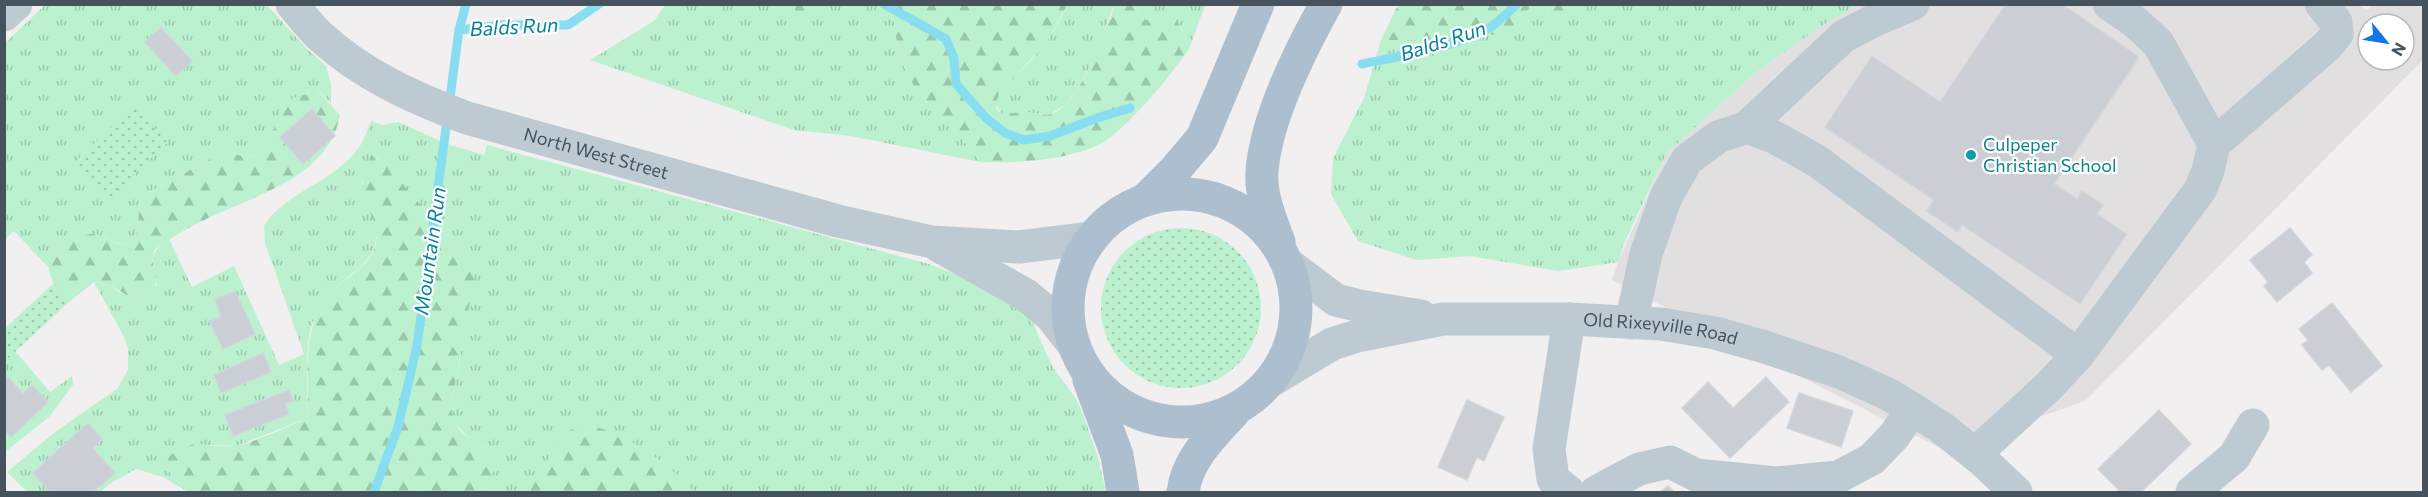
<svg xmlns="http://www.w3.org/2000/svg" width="2428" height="497" font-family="Commissioner,sans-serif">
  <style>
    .education { fill: #e2dfe1; fill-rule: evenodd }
    .grass { fill: url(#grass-tufts) }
    .forest { fill: url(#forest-firs) }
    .park { fill: url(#park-dots) }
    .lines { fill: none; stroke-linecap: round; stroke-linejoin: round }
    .stream { stroke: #86def0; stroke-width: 9 }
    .building { fill: #cbced4; stroke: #d2d5db; stroke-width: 1.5 }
    .minor { stroke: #becad2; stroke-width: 33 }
    .major { stroke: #adbfcf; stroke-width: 33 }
    .culture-dot { fill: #0f9aa8; stroke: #fff; stroke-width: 2 }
    .labels { text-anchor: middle; stroke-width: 4.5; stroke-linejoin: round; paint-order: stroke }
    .culture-label { font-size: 18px; fill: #0d838f; stroke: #fff; text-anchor: start }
    .street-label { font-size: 18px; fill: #46535d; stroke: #fff }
    .water-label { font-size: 20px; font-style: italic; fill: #078099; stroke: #fff }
  </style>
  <defs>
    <pattern id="grass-tufts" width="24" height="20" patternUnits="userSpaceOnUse" patternTransform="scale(1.5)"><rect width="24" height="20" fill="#bbf1ce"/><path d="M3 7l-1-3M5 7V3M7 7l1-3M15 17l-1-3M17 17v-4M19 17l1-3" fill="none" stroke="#9ac6aa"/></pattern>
    <pattern id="forest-firs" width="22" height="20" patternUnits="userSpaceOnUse" patternTransform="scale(1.5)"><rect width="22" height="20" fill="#bbf1ce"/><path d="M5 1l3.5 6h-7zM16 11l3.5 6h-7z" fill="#9ac6aa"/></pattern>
    <pattern id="park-dots" width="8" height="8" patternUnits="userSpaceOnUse" patternTransform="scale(1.5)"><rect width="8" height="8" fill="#bbf1ce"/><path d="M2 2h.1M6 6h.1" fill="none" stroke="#9ac6aa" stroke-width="1.8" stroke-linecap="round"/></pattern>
  </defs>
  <rect width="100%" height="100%" fill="#f1efef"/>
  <path class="education" d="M 2358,4 L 2366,10 L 2374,5 L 2423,5 L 2423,60 L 2085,401 L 1944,450 L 1612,280 L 1618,262 L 1666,154 L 1755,73 L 1824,24 L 1858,5 ZM 2368,24 L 2404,24 L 2404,60 L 2368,60 Z"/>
  <g class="grass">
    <polygon points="1136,4 1205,5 1189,49 1181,26 1169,14 1146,20 1137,14"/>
    <path d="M 45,5 L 267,5 L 306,48 L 326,66 L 331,84 L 331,103 L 316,88 L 312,88 C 306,96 300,97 291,99 L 265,151 L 258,155 L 245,156 L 221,153 L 146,194 C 132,215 144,226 133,241 C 121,245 115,244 104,236 L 52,261 L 49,268 L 14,231 L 5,239 L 5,43 Z"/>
    <path d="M 665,5 L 789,5 L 804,16 L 809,5 L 892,5 C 895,31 898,62 913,84 C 933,113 961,133 980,162 L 851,136 L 794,130 L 590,60 L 654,21 Z"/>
    <path d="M 1067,5 L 1114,5 L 1093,60 L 1078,89 L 1066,104 L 1049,115 L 1022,112 L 1008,116 L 1002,114 L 995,103 C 1001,88 1014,78 1025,67 C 1042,50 1058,26 1067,5 Z"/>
    <polygon points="1531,5 1550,5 1546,21 1586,5 1858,5 1824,24 1755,73 1666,154 1625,241 1618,262 1558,271 1470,256 1417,260 1358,241 1331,194 1333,158 1364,98 1381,40 1429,40 1472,27 1515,31"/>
    <path d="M 371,121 L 382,125 L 398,122 L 450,145 L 484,155 L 487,145 L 929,264 L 994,289 L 1031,319 L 1052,366 L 1076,399 L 1082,412 L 1097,454 L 1106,492 L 694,492 C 665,461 633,440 594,426 L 542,471 L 529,492 L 484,492 L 494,470 L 485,448 L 470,439 L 453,421 L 451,407 L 462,347 L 448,236 L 377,157 L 362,182 C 367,199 376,219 376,235 C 377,263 348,273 332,291 C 325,299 318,312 313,322 C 304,342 308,394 308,418 L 236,446 L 187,444 L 167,469 L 185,490 L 163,477 L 136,469 L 111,483 L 100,492 L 27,492 L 7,472 L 55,432 L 117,389 L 128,370 L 128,348 L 124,337 L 94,282 L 107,284 L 121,293 L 157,286 C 153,260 146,255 169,239 L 192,287 L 234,266 L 279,365 L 304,354 L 265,243 L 264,226 C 284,193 333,182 357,150 C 364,142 367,131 371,121 Z"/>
    <polygon points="15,351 50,392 72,376 73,385 49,417 5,452 5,361"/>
  </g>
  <g class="forest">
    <polygon points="789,5 809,4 809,5 804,17"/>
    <path d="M 892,5 L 1067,5 L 1047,42 L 999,94 C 989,121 1010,112 1025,112 C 1035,112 1047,118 1056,112 C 1081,96 1092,61 1103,34 C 1107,25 1113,15 1114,5 L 1136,5 L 1137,14 L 1146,20 L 1169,14 C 1182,22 1184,36 1189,49 C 1170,76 1126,131 1098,145 C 1065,161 1016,163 980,162 C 961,133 933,113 913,84 C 898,62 895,31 892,5 Z"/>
    <polygon points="1398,5 1398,4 1531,5 1515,31 1493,35 1476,29 1429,40 1381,40"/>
    <polygon points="1550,5 1550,4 1586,5 1559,29 1546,21"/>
    <path d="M 314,86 L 340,115 C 330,174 262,193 215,215 C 193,225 173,236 154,250 C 147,277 172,283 137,299 C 122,295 110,281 94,282 L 69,302 C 62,293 50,282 49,270 C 49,256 81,233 94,234 C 113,236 110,249 133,241 C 144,226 132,215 146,194 L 221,153 L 245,156 L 258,155 L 265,151 L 283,105 L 291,99 L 307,94 Z"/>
    <path d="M 371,155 L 384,163 L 448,236 L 471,266 L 474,279 L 451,407 C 455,438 474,437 494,456 L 494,470 L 484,492 L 187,492 L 167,469 L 166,460 C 192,433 203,449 235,446 C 250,444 292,425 308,418 C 309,375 300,324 333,290 C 347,276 371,266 376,244 C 380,223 361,201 363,181 C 364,173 369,163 371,155 Z"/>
    <path d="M 581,424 C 625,430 664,460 694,492 L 529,492 L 563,434 Z"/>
  </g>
  <g class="park">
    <polygon points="133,106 168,142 109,199 74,163"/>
    <circle cx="1181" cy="308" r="80"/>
    <polygon points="54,283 69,302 5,361 5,328"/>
  </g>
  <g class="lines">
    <g class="stream">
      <polyline points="884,4 946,39 954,58 956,84 987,119 1005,133 1024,140 1050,136 1097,118 1130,108"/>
      <polyline points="459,30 502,25 568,25 599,4"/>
      <path d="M 1362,64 C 1399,56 1461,47 1492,26 C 1501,20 1509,11 1517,4"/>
      <polyline points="374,492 398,427 417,346 459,30 466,4"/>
    </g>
  </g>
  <g class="building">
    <polygon points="2006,4 2061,4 2139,57 2054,184 2077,199 2082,191 2103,205 2097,214 2127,234 2080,304 1962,225 1958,232 1927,211 1934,200 1825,127 1872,56 1940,102"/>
    <polygon points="161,28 192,61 176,76 145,42"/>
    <polygon points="312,109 335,136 303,164 280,137"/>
    <polygon points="2290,228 2312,255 2304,262 2312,273 2277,302 2264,286 2268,282 2250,260"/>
    <polygon points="235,291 255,334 223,349 210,322 221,316 215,300"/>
    <polygon points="2332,303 2382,366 2351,392 2329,365 2322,370 2302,345 2308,340 2299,329"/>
    <polygon points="263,353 271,372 221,393 214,375"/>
    <polygon points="8,377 23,394 32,385 48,402 11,437 4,430 4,381"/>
    <polygon points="1766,377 1789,402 1730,458 1682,408 1708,382 1733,408"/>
    <polygon points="289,390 293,401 285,404 289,414 233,436 225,415"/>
    <polygon points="1799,393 1853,411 1841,447 1787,428"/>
    <polygon points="1467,400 1504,417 1484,461 1477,457 1467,480 1438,467"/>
    <polygon points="2159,410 2191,444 2141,492 2121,492 2098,469"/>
    <polygon points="88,423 102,439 92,448 115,473 93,492 50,492 33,473"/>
    <polygon points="1668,486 1674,492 1660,492"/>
  </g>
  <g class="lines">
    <g class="minor">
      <path id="s1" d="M 292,4 C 301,15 310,27 320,36 C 362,75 414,98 467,118 L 838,221 L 932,242 L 1019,247 L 1092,238"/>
      <polyline points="4,15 16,4"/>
      <polyline points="1747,127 1776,138 1817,161 2078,355 2200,190 2208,171 2214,144 2158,43 2135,22 2109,4"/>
      <polyline points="2214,144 2327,46 2337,34 2336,22 2321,4"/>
      <polyline points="939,246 1026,295 1051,316 1073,344"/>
      <polyline points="1288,264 1336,300 1360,306 1421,316"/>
      <polyline points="1631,323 1646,254 1666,197 1687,160 1718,137 1747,127 1844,36 1875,20 1913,4"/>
      <path id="s2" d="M 1272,380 L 1332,344 L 1357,336 L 1443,319 L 1569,319 L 1661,324 L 1715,333 L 1765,347 L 1839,372 L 1890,395 L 1942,428 L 1982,460 L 2016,492"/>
      <polyline points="1975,454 2049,386 2078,355"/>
      <polyline points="1569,492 1553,479 1549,449 1569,319"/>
      <polyline points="1596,492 1639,469 1670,462 1696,475 1776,483 1838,477 1872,459 1894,436 1913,409"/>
      <polyline points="2192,492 2234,457 2253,425"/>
    </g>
    <g class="major">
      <circle cx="1182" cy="308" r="114"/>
      <polyline points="1145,200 1175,170 1202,138 1258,4"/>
      <path d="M 1279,242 C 1271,220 1260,195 1262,171 C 1266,118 1300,51 1326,4"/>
      <polyline points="1089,380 1117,455 1123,492"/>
      <path d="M 1183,492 C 1187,459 1213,435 1234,412"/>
    </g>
  </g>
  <circle class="culture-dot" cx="1971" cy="155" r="6"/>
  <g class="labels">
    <g class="culture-label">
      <text x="1983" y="151">Culpeper<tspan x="1983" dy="21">Christian School</tspan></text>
    </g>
    <g class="street-label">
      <text dy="6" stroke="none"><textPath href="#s1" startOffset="346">North West Street</textPath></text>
      <text dy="6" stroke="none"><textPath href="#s2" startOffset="402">Old Rixeyville Road</textPath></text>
    </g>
    <g class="water-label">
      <text transform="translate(514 27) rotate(-3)" y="7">Balds Run</text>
      <text transform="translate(1443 41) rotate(-18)" y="7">Balds Run</text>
      <text transform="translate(430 251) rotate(-82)" y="7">Mountain Run</text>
    </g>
  </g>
  <rect width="2428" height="497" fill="none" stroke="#46535d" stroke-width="12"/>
  <g transform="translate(2386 42) rotate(120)"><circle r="28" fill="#ffffff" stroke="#b5babe" stroke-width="1.5"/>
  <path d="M0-4.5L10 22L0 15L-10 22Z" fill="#1076ea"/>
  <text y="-9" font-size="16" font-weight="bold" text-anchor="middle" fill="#46535d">N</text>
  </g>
</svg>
